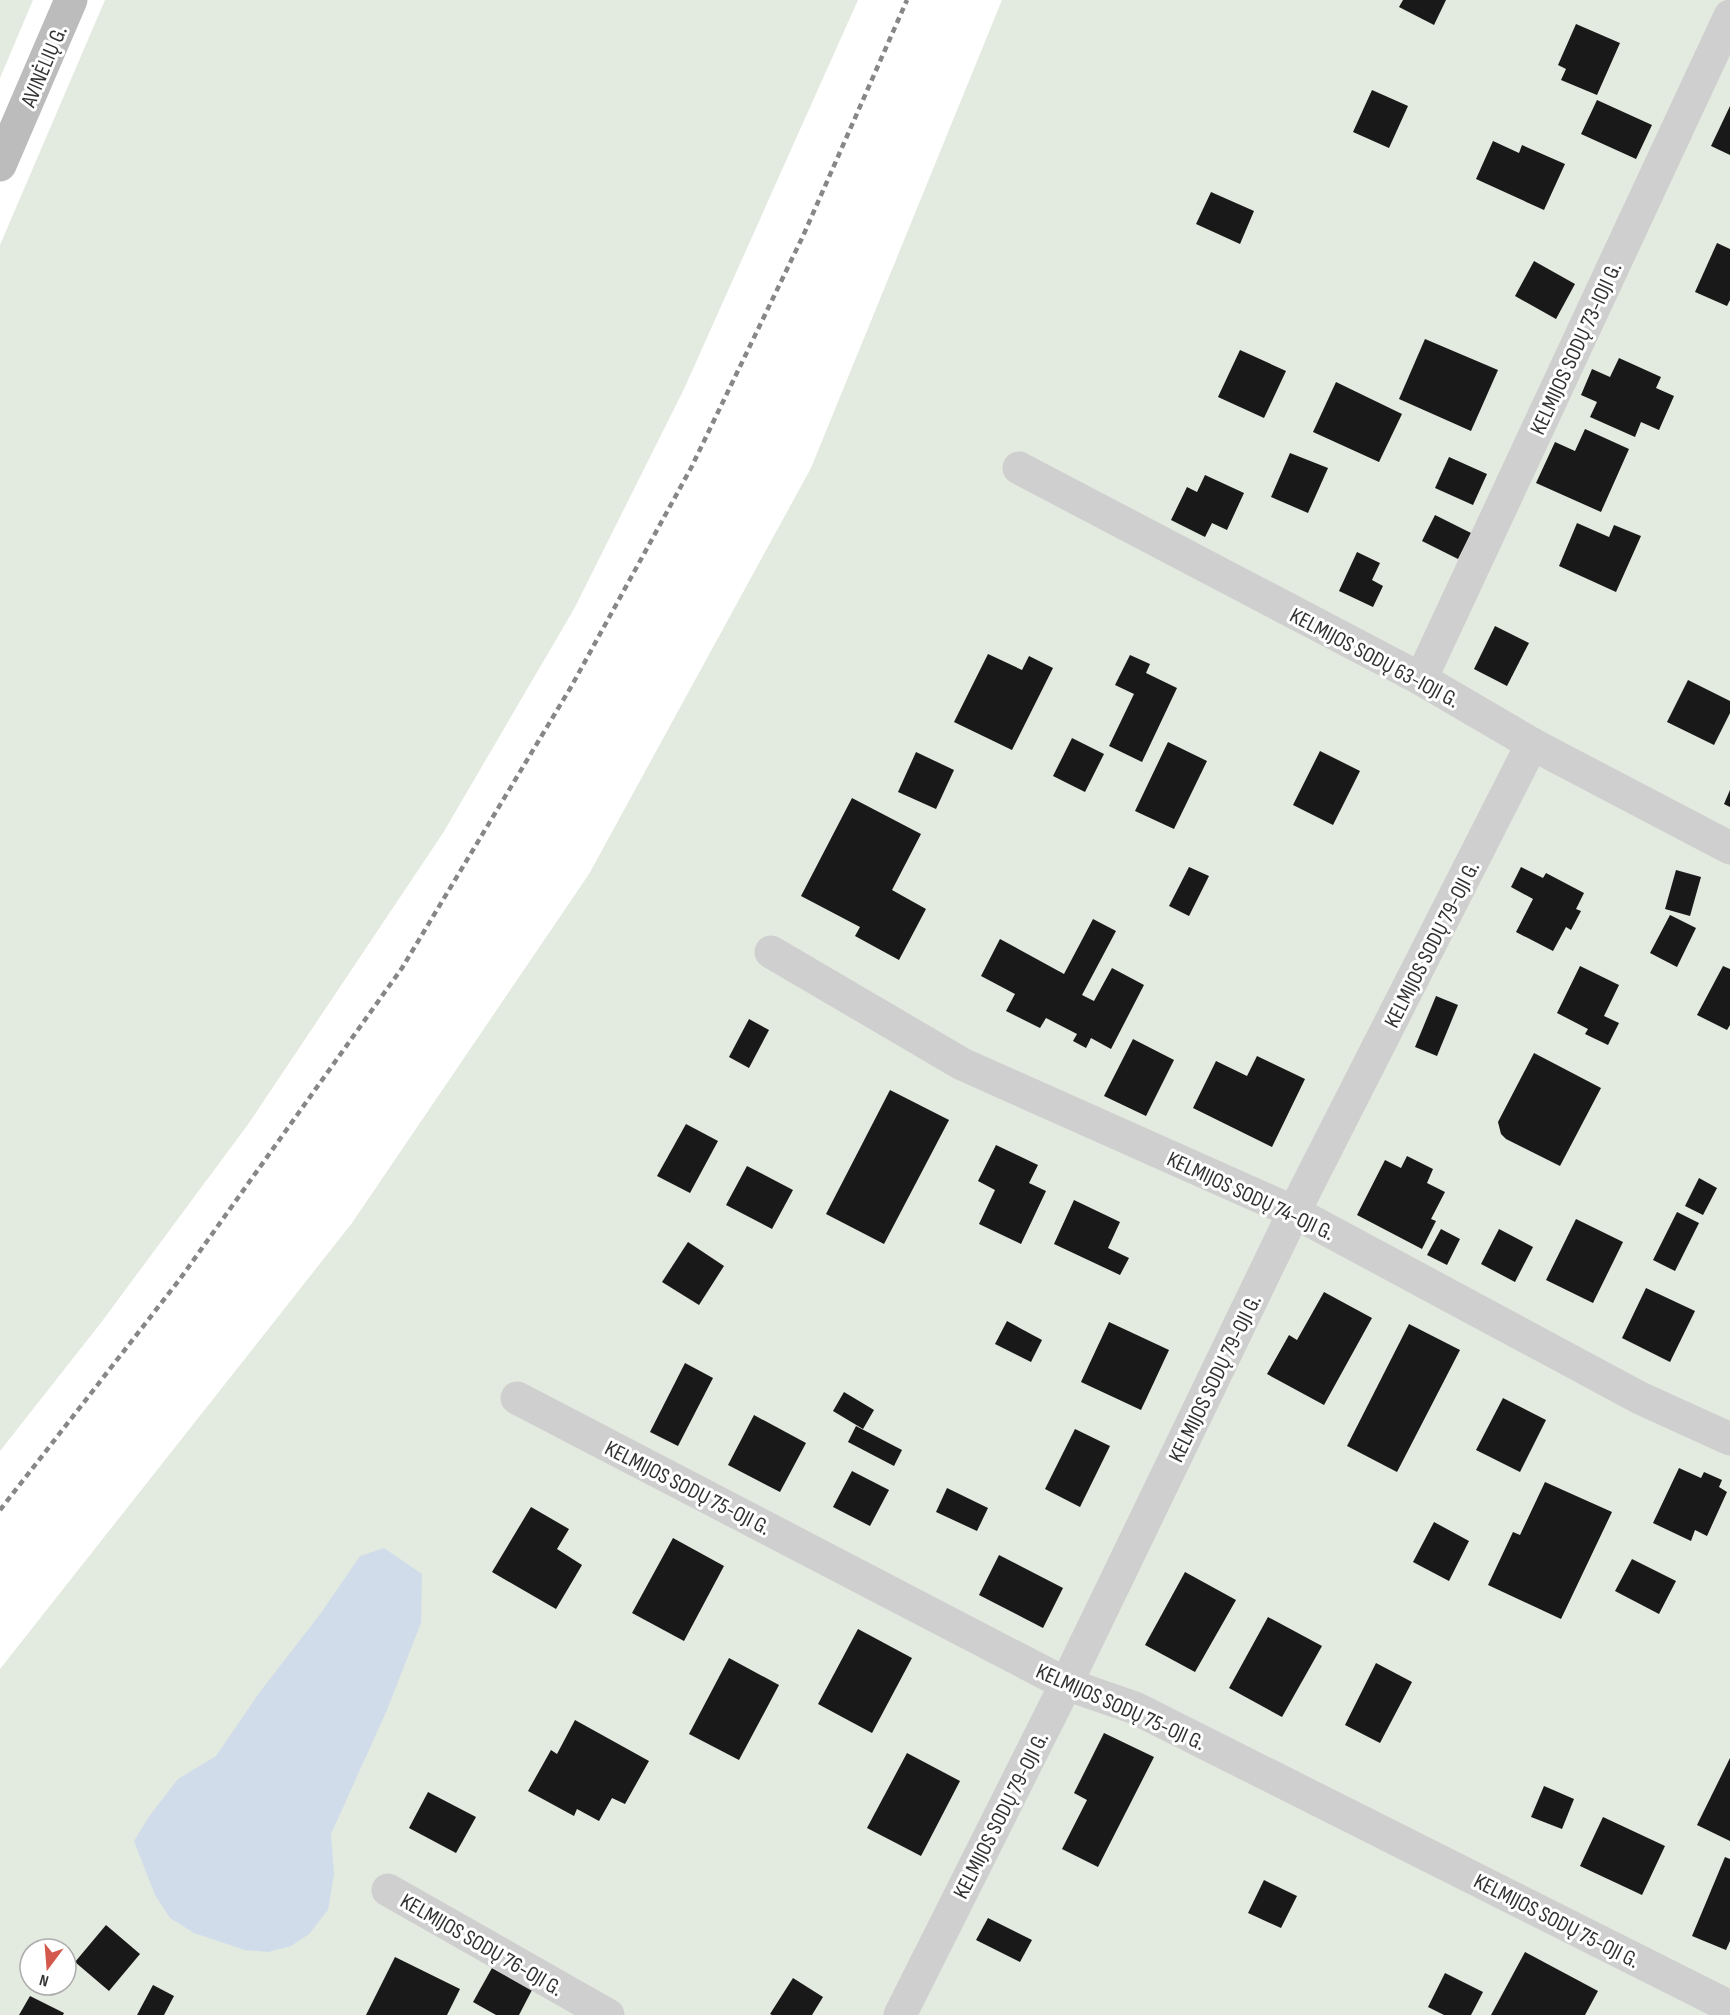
<svg xmlns="http://www.w3.org/2000/svg" width="1730" height="2015" font-family="'Sofia Sans Condensed',sans-serif">
  <style>
    .green { fill: #e3eadf; fill-rule: evenodd }
    .water { fill: #d1dcea }
    .building { fill: #191919 }
    .lines { fill: none; stroke-linecap: round; stroke-linejoin: round }
    .minor { stroke: #cfcfcf; stroke-width: 33 }
    .secondary { stroke: #bcbcbc; stroke-width: 33 }
    .rail { stroke: #878787; stroke-width: 4.5; stroke-dasharray: 6 4.5; stroke-linecap: butt }
    .labels { text-anchor: middle; stroke-width: 6; stroke-linejoin: round; paint-order: stroke }
    .street-label { font-size: 22px; fill: #323232; stroke: #fff }
  </style>
  <rect width="100%" height="100%" fill="#fff"/>
  <g class="green">
    <polygon points="0,0 33,0 0,78"/>
    <polygon points="105,0 858,0 684,389 574,609 443,833 249,1123 100,1324 0,1451 0,245"/>
    <path d="M 1002,0 L 1730,0 L 1730,2015 L 0,2015 L 0,1669 L 352,1223 L 589,874 L 811,468 ZM 30,1949 L 66,1949 L 66,1985 L 30,1985 Z"/>
  </g>
  <polygon class="water" points="384,1548 422,1574 421,1623 387,1710 331,1834 334,1874 328,1910 309,1934 291,1946 268,1952 245,1950 194,1933 170,1918 155,1895 134,1841 150,1815 178,1779 216,1756 259,1693 321,1613 360,1556"/>
  <g class="building">
    <polygon points="1403,0 1446,0 1434,25 1399,7"/>
    <polygon points="1576,24 1620,43 1597,95 1561,80 1566,69 1558,65"/>
    <polygon points="1372,90 1408,106 1389,148 1353,132"/>
    <polygon points="1597,100 1652,125 1636,159 1581,134"/>
    <polygon points="1730,106 1730,155 1711,146"/>
    <polygon points="1493,141 1519,153 1522,145 1565,164 1544,210 1476,179"/>
    <polygon points="1211,192 1254,211 1240,244 1196,224"/>
    <polygon points="1717,243 1730,249 1730,300 1727,306 1695,292"/>
    <polygon points="1534,261 1575,284 1556,319 1515,296"/>
    <polygon points="1425,339 1498,370 1471,431 1399,399"/>
    <polygon points="1240,350 1286,371 1264,418 1218,397"/>
    <polygon points="1619,358 1661,377 1656,388 1674,396 1659,430 1641,422 1635,437 1590,417 1597,402 1581,395 1592,369 1610,377"/>
    <polygon points="1336,382 1402,414 1379,462 1313,432"/>
    <polygon points="1585,429 1629,449 1601,512 1536,483 1555,442 1575,451"/>
    <polygon points="1290,453 1328,468 1308,513 1271,497"/>
    <polygon points="1449,457 1487,474 1473,505 1435,488"/>
    <polygon points="1205,475 1244,493 1227,530 1212,523 1205,537 1171,520 1187,487 1197,492"/>
    <polygon points="1435,515 1471,533 1458,559 1422,541"/>
    <polygon points="1577,523 1609,537 1614,525 1641,536 1616,592 1559,566"/>
    <polygon points="1357,552 1380,563 1372,580 1383,586 1373,607 1339,591"/>
    <polygon points="1495,626 1529,643 1507,686 1474,669"/>
    <polygon points="988,654 1022,670 1029,656 1053,668 1012,750 954,722"/>
    <polygon points="1130,655 1150,664 1146,673 1177,688 1142,762 1109,746 1134,694 1115,685"/>
    <polygon points="1688,680 1730,701 1730,713 1714,745 1667,722"/>
    <polygon points="1072,738 1104,754 1085,792 1053,776"/>
    <polygon points="1168,742 1207,761 1174,829 1135,811"/>
    <polygon points="1320,751 1360,771 1333,825 1293,805"/>
    <polygon points="916,752 954,770 936,809 898,792"/>
    <polygon points="1730,790 1730,807 1724,804"/>
    <polygon points="852,798 921,834 892,890 926,909 899,960 855,936 860,927 801,896"/>
    <polygon points="1189,867 1209,876 1189,916 1169,906"/>
    <polygon points="1521,867 1543,878 1546,873 1584,893 1576,909 1581,911 1571,930 1566,927 1553,951 1516,932 1533,899 1511,887"/>
    <polygon points="1676,870 1701,877 1690,916 1665,909"/>
    <polygon points="1670,915 1696,928 1677,967 1650,953"/>
    <polygon points="1093,919 1116,931 1082,995 1094,1001 1112,968 1144,985 1111,1049 1091,1038 1086,1048 1073,1041 1077,1034 1046,1018 1040,1028 1006,1011 1015,994 981,976 1000,939 1064,974"/>
    <polygon points="1580,966 1619,985 1604,1016 1619,1023 1608,1045 1585,1034 1588,1029 1557,1013"/>
    <polygon points="1723,966 1730,969 1730,1025 1727,1030 1697,1015"/>
    <polygon points="1436,996 1458,1005 1437,1056 1415,1047"/>
    <polygon points="749,1019 769,1030 749,1068 729,1057"/>
    <polygon points="1133,1039 1174,1060 1146,1116 1104,1096"/>
    <polygon points="1534,1053 1601,1088 1560,1166 1506,1139 1501,1134 1498,1122"/>
    <polygon points="1257,1056 1305,1079 1272,1147 1193,1108 1216,1061 1247,1076"/>
    <polygon points="890,1090 949,1120 884,1244 826,1214"/>
    <polygon points="686,1124 718,1141 690,1193 657,1176"/>
    <polygon points="996,1145 1038,1165 1029,1183 1046,1191 1021,1244 979,1224 995,1190 978,1181"/>
    <polygon points="1407,1156 1433,1169 1427,1183 1445,1192 1431,1219 1436,1221 1422,1249 1357,1215 1385,1160 1401,1168"/>
    <polygon points="747,1166 793,1190 772,1229 726,1205"/>
    <polygon points="1699,1178 1717,1188 1703,1215 1685,1206"/>
    <polygon points="1074,1200 1120,1222 1108,1248 1129,1258 1120,1275 1054,1244"/>
    <polygon points="1677,1212 1699,1223 1675,1271 1653,1260"/>
    <polygon points="1576,1219 1623,1242 1593,1303 1546,1280"/>
    <polygon points="1441,1229 1460,1239 1447,1265 1427,1255"/>
    <polygon points="1499,1229 1533,1247 1515,1282 1481,1264"/>
    <polygon points="688,1242 724,1266 699,1305 662,1282"/>
    <polygon points="1646,1288 1695,1311 1670,1362 1622,1338"/>
    <polygon points="1324,1292 1372,1318 1324,1405 1267,1374 1289,1335 1297,1340"/>
    <polygon points="1007,1321 1042,1340 1031,1362 995,1344"/>
    <polygon points="1109,1322 1169,1350 1141,1410 1081,1382"/>
    <polygon points="1409,1324 1460,1350 1397,1472 1347,1446"/>
    <polygon points="685,1363 713,1378 678,1446 650,1432"/>
    <polygon points="844,1392 874,1410 863,1429 833,1411"/>
    <polygon points="1503,1398 1546,1420 1520,1472 1476,1450"/>
    <polygon points="754,1415 806,1443 780,1492 728,1465"/>
    <polygon points="856,1426 902,1450 894,1466 848,1442"/>
    <polygon points="1075,1429 1110,1446 1080,1507 1045,1489"/>
    <polygon points="1679,1468 1701,1478 1704,1472 1722,1480 1719,1487 1727,1492 1707,1536 1695,1530 1691,1541 1653,1523"/>
    <polygon points="852,1471 889,1490 870,1526 833,1507"/>
    <polygon points="1545,1482 1612,1512 1561,1619 1488,1585 1513,1532 1520,1535"/>
    <polygon points="947,1488 988,1508 977,1531 936,1512"/>
    <polygon points="531,1507 569,1529 557,1549 582,1565 556,1609 492,1572"/>
    <polygon points="1434,1522 1469,1541 1449,1581 1413,1562"/>
    <polygon points="673,1538 724,1566 684,1641 632,1613"/>
    <polygon points="999,1555 1063,1588 1043,1628 979,1595"/>
    <polygon points="1632,1559 1676,1581 1659,1614 1615,1591"/>
    <polygon points="1185,1572 1236,1600 1195,1672 1145,1645"/>
    <polygon points="1268,1617 1322,1646 1282,1717 1229,1688"/>
    <polygon points="858,1629 912,1658 872,1733 818,1704"/>
    <polygon points="729,1658 779,1685 739,1760 689,1734"/>
    <polygon points="1376,1663 1412,1682 1380,1743 1345,1725"/>
    <polygon points="575,1720 649,1761 625,1804 612,1798 599,1821 577,1809 574,1816 528,1791 551,1750 557,1754"/>
    <polygon points="1104,1733 1154,1757 1098,1867 1062,1849 1087,1800 1074,1793"/>
    <polygon points="907,1753 960,1781 921,1856 867,1828"/>
    <polygon points="1730,1758 1730,1841 1697,1825"/>
    <polygon points="1544,1786 1574,1799 1562,1829 1531,1817"/>
    <polygon points="428,1792 476,1817 456,1853 409,1828"/>
    <polygon points="1603,1817 1665,1846 1642,1895 1580,1866"/>
    <polygon points="1725,1857 1730,1859 1730,1941 1726,1950 1692,1936"/>
    <polygon points="1264,1880 1297,1896 1281,1928 1248,1913"/>
    <polygon points="988,1918 1032,1940 1020,1962 976,1940"/>
    <polygon points="106,1925 140,1954 109,1991 75,1962"/>
    <polygon points="1525,1952 1598,1991 1585,2015 1491,2015"/>
    <polygon points="395,1957 460,1989 447,2015 366,2015"/>
    <polygon points="492,1968 532,1990 519,2015 496,2015 473,2002"/>
    <polygon points="1445,1973 1483,1992 1471,2015 1444,2015 1428,2007"/>
    <polygon points="793,1978 823,1997 812,2015 772,2015 770,2014"/>
    <polygon points="153,1985 174,1996 164,2015 137,2015"/>
    <polygon points="30,1996 64,2013 63,2015 19,2015"/>
  </g>
  <g class="lines">
    <g class="minor">
      <polyline points="1019,468 1421,679 1532,744 1730,848"/>
      <polyline points="1421,679 1730,16"/>
      <polyline points="771,952 962,1064 1294,1212 1640,1398 1730,1439"/>
      <polyline points="517,1398 1066,1684 1135,1708 1730,2007"/>
      <polyline points="388,1890 608,2015"/>
      <polyline points="900,2015 1066,1684 1294,1212 1532,744"/>
    </g>
    <polyline class="secondary" points="0,165 71,0"/>
    <polyline class="rail" points="0,1510 180,1279 402,968 571,687 691,468 803,236 907,0"/>
  </g>
  <g class="labels">
    <g class="street-label">
      <text transform="translate(43 66) rotate(-67)" y="8">AVINĖLIŲ G.</text>
      <text transform="translate(1575 348) rotate(-65)" y="8">KELMIJOS SODŲ 73-IOJI G.</text>
      <text transform="translate(1375 657) rotate(28)" y="8">KELMIJOS SODŲ 63-IOJI G.</text>
      <text transform="translate(1431 944) rotate(-63)" y="8">KELMIJOS SODŲ 79-OJI G.</text>
      <text transform="translate(1251 1195) rotate(25)" y="8">KELMIJOS SODŲ 74-OJI G.</text>
      <text transform="translate(1214 1378) rotate(-64)" y="8">KELMIJOS SODŲ 79-OJI G.</text>
      <text transform="translate(688 1487) rotate(27)" y="8">KELMIJOS SODŲ 75-OJI G.</text>
      <text transform="translate(1121 1706) rotate(24)" y="8">KELMIJOS SODŲ 75-OJI G.</text>
      <text transform="translate(1000 1815) rotate(-63)" y="8">KELMIJOS SODŲ 79-OJI G.</text>
      <text transform="translate(1557 1920) rotate(27)" y="8">KELMIJOS SODŲ 75-OJI G.</text>
      <text transform="translate(482 1944) rotate(30)" y="8">KELMIJOS SODŲ 76-OJI G.</text>
    </g>
  </g>
  <g transform="translate(48 1967) rotate(196)"><circle r="28" fill="#ffffff" stroke="#adadad" stroke-width="1.5"/>
  <path d="M0-4.5L10 22L0 15L-10 22Z" fill="#d2594b"/>
  <text y="-9" font-size="16" font-weight="bold" text-anchor="middle" fill="#323232">N</text>
  </g>
</svg>
